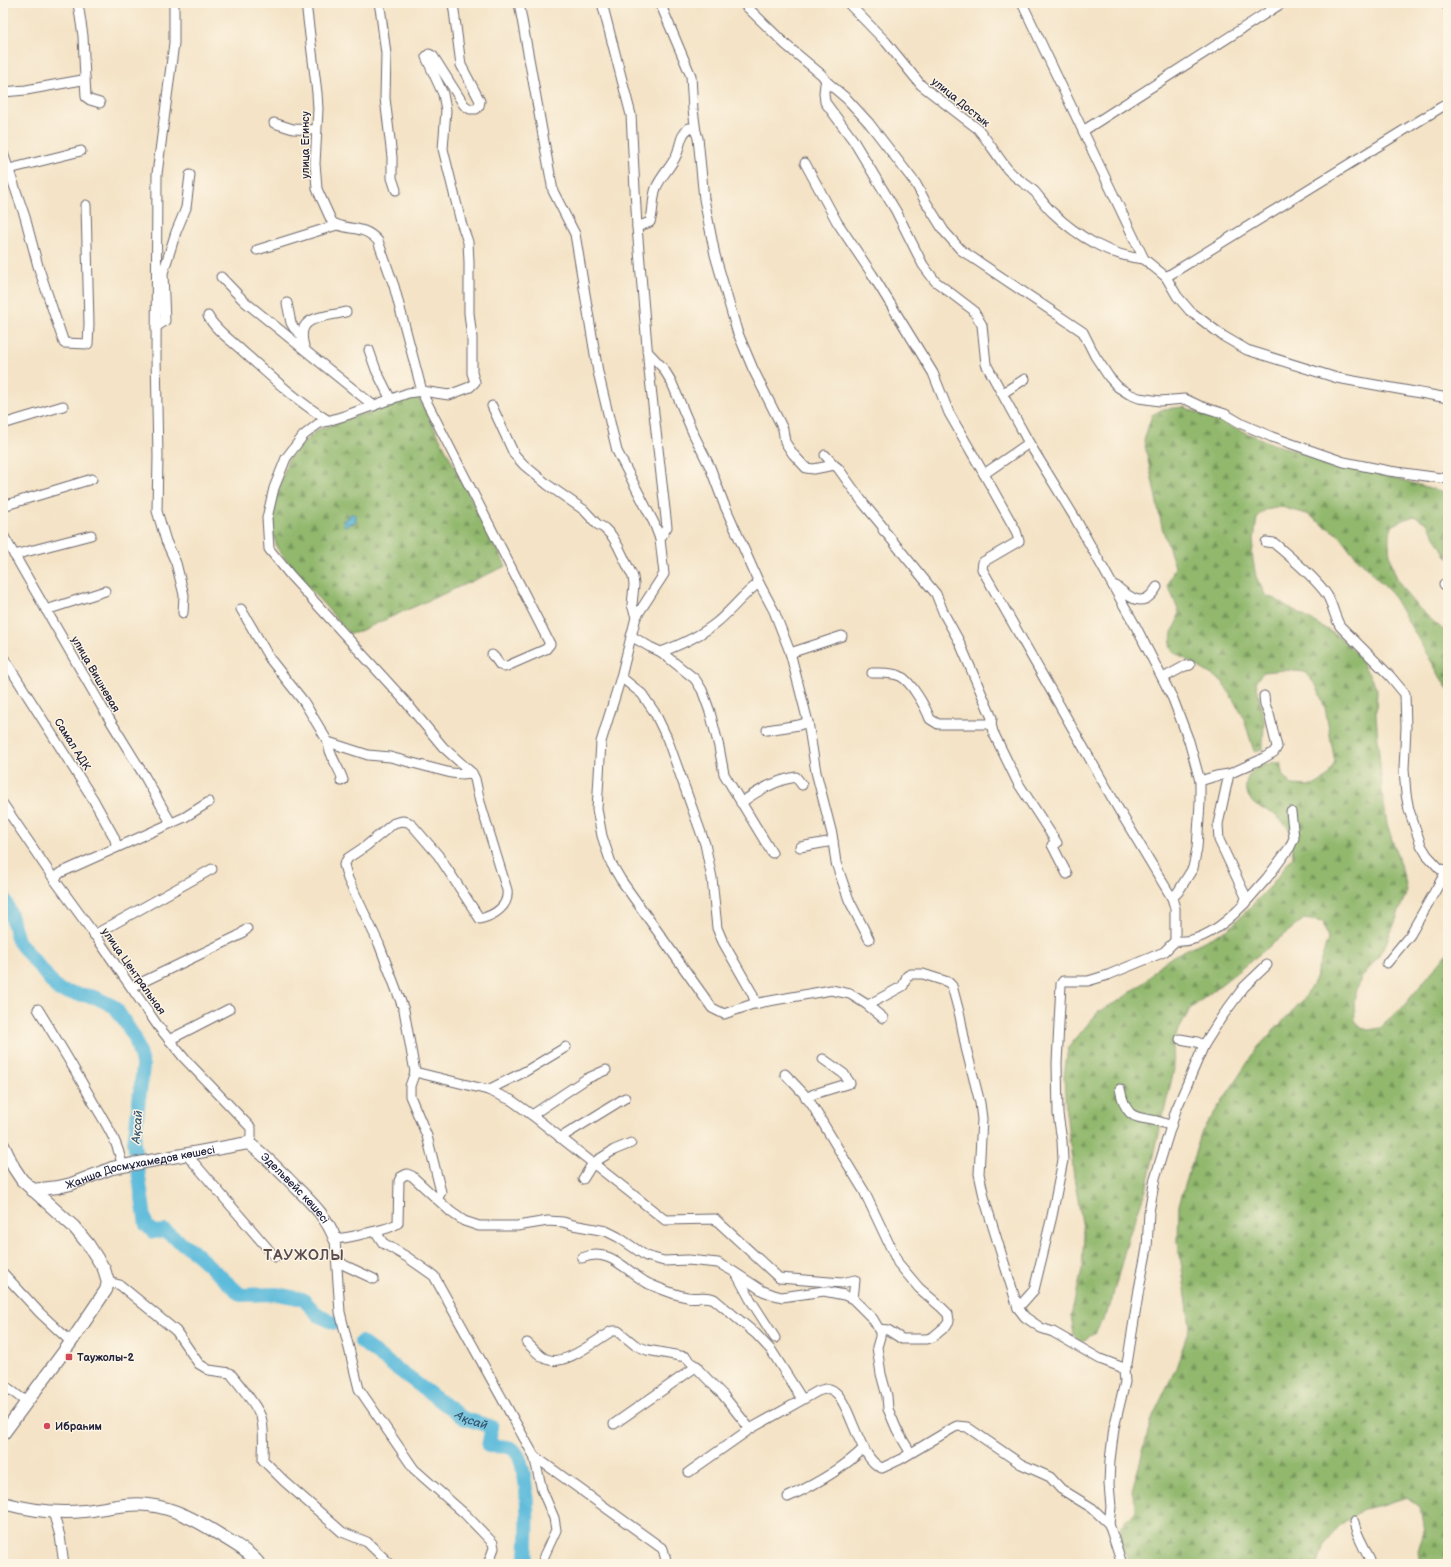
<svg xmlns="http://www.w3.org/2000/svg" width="1451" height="1567" font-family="'Balsamiq Sans',sans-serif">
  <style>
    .forest { fill: url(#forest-firs); stroke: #5a6d54 }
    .water { fill: url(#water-rules); stroke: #406e8b }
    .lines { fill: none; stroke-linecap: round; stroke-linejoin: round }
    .river { stroke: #5dbbdb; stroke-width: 14 }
    .minor-casing { stroke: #6c666c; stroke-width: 11 }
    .tertiary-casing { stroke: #6c666c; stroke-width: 14 }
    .minor { stroke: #fff; stroke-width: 9 }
    .tertiary { stroke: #fff; stroke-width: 12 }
    .poi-dot { fill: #d1495b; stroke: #fcf5e5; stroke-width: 1.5 }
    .labels { text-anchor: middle; stroke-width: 3; stroke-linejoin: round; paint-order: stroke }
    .street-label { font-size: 11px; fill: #22223b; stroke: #fcf5e5 }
    .poi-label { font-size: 11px; font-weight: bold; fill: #22223b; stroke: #fcf5e5; text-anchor: start }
    .water-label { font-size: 12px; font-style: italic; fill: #375873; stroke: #fcf5e5 }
    .district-label { font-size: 15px; font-weight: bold; letter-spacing: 1px; fill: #5b4c51; stroke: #fcf5e5 }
  </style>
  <defs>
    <pattern id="forest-firs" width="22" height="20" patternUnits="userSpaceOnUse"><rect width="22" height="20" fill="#91b86d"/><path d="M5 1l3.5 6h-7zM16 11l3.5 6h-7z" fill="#76955b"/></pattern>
    <pattern id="water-rules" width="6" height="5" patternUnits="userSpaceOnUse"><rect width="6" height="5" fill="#5dbbdb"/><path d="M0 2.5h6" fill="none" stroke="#4c98b3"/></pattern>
  </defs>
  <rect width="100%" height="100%" fill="#fcf5e5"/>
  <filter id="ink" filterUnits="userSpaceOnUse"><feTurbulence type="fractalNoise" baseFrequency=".025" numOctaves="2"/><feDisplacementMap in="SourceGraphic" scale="8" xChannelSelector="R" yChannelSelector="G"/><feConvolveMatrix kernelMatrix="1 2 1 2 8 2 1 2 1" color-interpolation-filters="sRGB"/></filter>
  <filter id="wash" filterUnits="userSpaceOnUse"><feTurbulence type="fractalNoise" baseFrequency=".012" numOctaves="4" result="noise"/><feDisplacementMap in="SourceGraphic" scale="16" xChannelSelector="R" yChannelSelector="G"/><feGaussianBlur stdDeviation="0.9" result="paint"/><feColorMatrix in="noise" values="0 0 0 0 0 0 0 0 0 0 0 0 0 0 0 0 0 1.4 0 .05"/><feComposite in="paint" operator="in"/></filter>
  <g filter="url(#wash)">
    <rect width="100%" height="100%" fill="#f4e3c6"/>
    <g class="forest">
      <polygon points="410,397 419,398 506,566 355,633 349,633 295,572 277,548 272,527 274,506 288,459 317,430"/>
      <path d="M 1184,407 L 1273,444 L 1448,493 L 1448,559 L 1428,524 L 1415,516 C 1409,518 1400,520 1395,524 C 1388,529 1389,537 1389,544 C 1391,588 1417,607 1448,634 L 1448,690 L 1392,594 L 1351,551 L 1340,536 L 1307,514 L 1281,507 L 1265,510 L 1257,518 L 1252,554 L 1256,577 L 1266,596 L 1275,599 L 1336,635 L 1356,652 L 1377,689 L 1376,715 L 1382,792 L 1387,824 L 1405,880 L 1407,891 L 1394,925 L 1383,950 L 1360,980 L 1354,1000 L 1355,1020 L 1361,1028 L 1369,1030 L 1380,1028 L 1402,1008 L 1448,952 L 1448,1564 L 1420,1564 L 1418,1552 L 1424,1532 L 1420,1507 L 1407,1497 L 1382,1505 L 1363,1509 L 1340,1525 L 1324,1544 L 1318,1564 L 1131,1564 C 1123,1551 1120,1541 1121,1526 L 1135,1512 L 1135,1503 L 1132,1491 L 1152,1418 L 1176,1368 L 1190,1325 L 1178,1241 L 1179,1205 L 1201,1133 L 1258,1047 L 1304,999 L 1314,981 L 1328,939 L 1323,922 L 1304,919 L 1190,1009 L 1173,1041 L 1174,1069 L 1146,1190 L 1129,1235 L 1110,1306 L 1095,1333 L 1081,1342 L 1074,1335 L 1071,1315 L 1082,1270 L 1084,1234 L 1074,1177 L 1066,1112 L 1064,1076 L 1068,1048 L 1098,1012 L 1120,1000 L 1145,982 L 1159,966 L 1173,956 L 1227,930 L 1269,888 L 1293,856 C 1292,849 1292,834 1289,829 C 1287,825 1274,814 1271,812 C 1265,809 1258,808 1254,804 C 1233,781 1256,760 1281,763 L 1284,777 L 1292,785 L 1313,786 L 1327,778 L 1335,762 L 1325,708 L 1317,687 L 1305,672 L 1284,670 L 1263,672 L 1256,681 L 1264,721 L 1263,749 L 1254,751 L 1243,716 L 1222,681 L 1177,654 L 1170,648 L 1172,632 L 1177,624 L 1179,612 L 1168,585 L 1175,567 L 1162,527 L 1144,440 L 1152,415 L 1163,409 Z"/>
    </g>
    <polygon class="water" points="352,514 356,515 356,519 354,523 344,526 343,520 348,519 349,515"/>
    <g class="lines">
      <g class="river">
        <polyline points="3,895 11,915 18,941 59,991 95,997 115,1007 135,1038 143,1067 134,1143 146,1225 153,1232 165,1231 193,1251 241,1295 277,1294 303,1299 319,1316 335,1323"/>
        <path id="s1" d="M 361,1342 L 463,1418 L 492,1427 L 488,1446 C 496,1447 507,1445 513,1449 C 531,1462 528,1542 525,1564"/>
      </g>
    </g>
  </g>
  <g filter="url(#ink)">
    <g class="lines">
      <defs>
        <g id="minor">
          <polyline points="174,3 174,43 157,174 156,357 158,456 157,511 166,541 176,563 184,595 183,613"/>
          <path d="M 306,3 L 317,93 L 318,109 L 315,164 L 316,175 L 317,189 L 332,222 C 346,232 362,223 378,241 L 394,286 L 423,395 L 550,644 L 546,649 L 505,667 L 500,665 L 495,658 L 492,655"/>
          <polyline points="379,3 381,14 386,54 385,98 392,157 392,178 396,190"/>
          <polyline points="519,3 553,191 575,234 598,372 617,451 654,523 660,539 664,574 636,617"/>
          <polyline points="602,3 631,115 637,227 649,370 667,527 660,539"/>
          <polyline points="660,3 691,76 693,110 696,132"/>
          <polyline points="743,3 786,45 822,75 827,82 847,99 869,123 916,184 924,199 944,231 961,250 1083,332 1095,356 1109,377 1118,387 1129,394 1139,398 1160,401 1185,399 1200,406 1225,414 1242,424 1272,437 1344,462 1389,471 1448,479"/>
          <path d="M 848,3 L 886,42 L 921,85 L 978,129 C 988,141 996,154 1005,166 C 1012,177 1026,183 1035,192 C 1041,199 1046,207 1053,213 C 1077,236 1110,256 1144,259"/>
          <polyline points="1022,3 1144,259 1166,277 1177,296 1190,311 1223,336 1247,350 1337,378 1448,398"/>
          <polyline points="1446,3 1448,7"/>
          <polyline points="85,78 86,97 90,100 100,103"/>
          <polyline points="827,82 825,84 824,93 825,102 853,140 877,180 896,211 923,265 935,281 973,310 982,325 986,364 1029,443 984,474 1016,531 1019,541 983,562 982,569 1119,810 1172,898 1175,908 1175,941"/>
          <polyline points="3,92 26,90 82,80 85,78 83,36 78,3"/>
          <polyline points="274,123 293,129 316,130"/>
          <polyline points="1083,131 1282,3"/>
          <polyline points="3,153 25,217 38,266 64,343 88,344 89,324 86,205"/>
          <polyline points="805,163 837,222 872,274 933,373 949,413 984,474"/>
          <polyline points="9,169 81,151"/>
          <path d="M 637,227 L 650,222 C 654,211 652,199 656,188 C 661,176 671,167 676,156 C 681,146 679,136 689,128 L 692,128 L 696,132 L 698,138 L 704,199 L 715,255 L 737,331 L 753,369 L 783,429 L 785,442 L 793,454 L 806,468 L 814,469 L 834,465 L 838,468 L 864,504 L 883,527 L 883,530 L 887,534 L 936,594 L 944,614 L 959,641 L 992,718 L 991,724 L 993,732 L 1018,783 L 1057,843 L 1052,845 L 1067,874"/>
          <polyline points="257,250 337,225"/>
          <polyline points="221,277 244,301 374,406"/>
          <polyline points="1166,277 1448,103"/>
          <polyline points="287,303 291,323 294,328 302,336"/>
          <path d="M 208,316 C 214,328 228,338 238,347 C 267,373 295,400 329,421"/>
          <polyline points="156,327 165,321 163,273 176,232 186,208 190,175"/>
          <path d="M 305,349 C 293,315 322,318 346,312"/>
          <polyline points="369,350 376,370 391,400"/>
          <polyline points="647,351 663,368 671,381 693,433 710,467 724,504 759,583 774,611 790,652 808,722 816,772 832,834 836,863 849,900 869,939"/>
          <polyline points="1003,393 1025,379"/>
          <polyline points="492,406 514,454 524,465 548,485 584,510 597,524 604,528 612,536 618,546 633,577 634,585 632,605 636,617 621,677 601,742 597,809 602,836 611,863 621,880 712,1008 724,1014 753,1004 831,990 850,994 866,1004 883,1018"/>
          <polyline points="3,424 63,406"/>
          <polyline points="1029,443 1075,518 1136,627 1173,699 1189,741 1200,781 1200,803 1197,848 1193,868 1178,892 1172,898"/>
          <polyline points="825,455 834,465"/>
          <polyline points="3,506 92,479"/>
          <polyline points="3,535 102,707 145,777 171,823"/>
          <path d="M 1266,542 L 1274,543 C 1290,557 1315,577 1327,595 C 1333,605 1334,616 1340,626 L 1390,676 L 1405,694 L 1406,727 L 1404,769 L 1406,794 L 1409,810 L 1421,845 L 1427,855 L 1440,869 L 1448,870"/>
          <polyline points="14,555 91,535"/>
          <polyline points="1444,584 1448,588"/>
          <path d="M 1116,586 C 1131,599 1144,609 1157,587"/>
          <polyline points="241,609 270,659 304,702 328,742 368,755 390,757 451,773 462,774 472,773"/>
          <polyline points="46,610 105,591"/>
          <path d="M 631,636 L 650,647 L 661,652 C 680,645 700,636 716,623 C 731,611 743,594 759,583"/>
          <polyline points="661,652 695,679 702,690 710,712 719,747 724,774 772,853"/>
          <polyline points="790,653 842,636"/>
          <polyline points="3,657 93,799 114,837 117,847"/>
          <path d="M 872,673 C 880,673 892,672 900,676 C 911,681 926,708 930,719 L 938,724 L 991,724"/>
          <polyline points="621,677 642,694 655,713 667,738 705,844 712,878 717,928 723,942 752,993 756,1004"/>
          <polyline points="1163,678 1185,666 1190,665"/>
          <polyline points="767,730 799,725 808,722"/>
          <path d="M 328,742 C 329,756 339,767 343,780 L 341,781"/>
          <polyline points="1200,781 1216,776 1229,774 1260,760 1274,752 1277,747 1269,714 1265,705 1264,696"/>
          <path d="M 741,803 C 757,791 776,780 796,777 L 802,785"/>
          <polyline points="3,804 54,879 97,938 158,1026 184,1058 251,1128 251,1137 248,1143"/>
          <polyline points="800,847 833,841"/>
          <polyline points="54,879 60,873 185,817 209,802"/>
          <polyline points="1244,904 1267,878 1290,847 1294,838 1291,812"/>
          <polyline points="94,935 212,869"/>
          <polyline points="1387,963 1410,935 1447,870"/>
          <polyline points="132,987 238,936 247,929"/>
          <polyline points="868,1005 903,986 907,976 911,974 923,974 948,982 952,986 960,1016 966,1048 980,1103 982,1119 979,1174 985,1201 1018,1308 1025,1317 1041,1328 1053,1332 1100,1359 1121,1367 1124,1370 1125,1382 1114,1428 1110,1460 1109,1484 1111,1507 1109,1524 1122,1564"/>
          <path d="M 38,1009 C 57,1040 75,1070 93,1102 C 105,1122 119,1143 122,1166"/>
          <polyline points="1180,1039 1197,1042 1204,1045"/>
          <polyline points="169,1040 229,1009"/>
          <polyline points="415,1072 488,1090 511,1100 532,1115 665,1220 715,1219 779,1278 842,1283 855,1280 853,1299"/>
          <polyline points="785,1074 803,1093 812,1105 845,1160 864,1191 898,1263 919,1288 941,1307 948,1314 949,1321 946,1326 933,1337 927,1339 902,1339 888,1330 878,1329"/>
          <path d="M 1120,1089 C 1128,1129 1143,1112 1171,1126"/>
          <polyline points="488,1090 526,1071 566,1047"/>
          <polyline points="806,1098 814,1094 850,1083 844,1074 823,1059"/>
          <polyline points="532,1115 586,1079 606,1070"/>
          <polyline points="560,1138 625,1098"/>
          <polyline points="189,1153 190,1159 195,1164 275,1257"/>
          <polyline points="583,1179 593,1163 614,1150 631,1143"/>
          <path d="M 437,1199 L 441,1192 L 427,1136 L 410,1096 L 410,1086 L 415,1072 L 404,1010 L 379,944 L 348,879 L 344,865 L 348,858 L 366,846 L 394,823 L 402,821 L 408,822 L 413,826 L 438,855 L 480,919 C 495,915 509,906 507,890 L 480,802 L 475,779 L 472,773 L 443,747 L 405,701 L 291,576 L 269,549 L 267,518 L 274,488 L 286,458 L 303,436 L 318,424 L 347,415 L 408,393 L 422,391 L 449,395 L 470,387 L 475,382 L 472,373 L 472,338 L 469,313 L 469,262 L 468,242 L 461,222 L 443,149 L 446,110 L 443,94 L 426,57 L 429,54 L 433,56 L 464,105 L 470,109 L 476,109 L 479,106 L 480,101 L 461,65 L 453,3"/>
          <polyline points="376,1232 383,1243 407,1257 434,1276 534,1456 663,1549 667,1564"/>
          <path d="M 582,1258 C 610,1246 626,1272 649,1284 C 661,1289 674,1295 687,1297 C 696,1299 705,1295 714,1299 L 756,1334 L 771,1350 L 802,1399"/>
          <polyline points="338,1260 344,1265 374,1279"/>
          <polyline points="3,1273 40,1313 71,1342"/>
          <polyline points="737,1275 750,1299 775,1338"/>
          <path d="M 108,1282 L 120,1285 L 176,1331 L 199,1364 L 209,1370 L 230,1373 C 239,1384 256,1404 261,1417 C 265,1430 263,1447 263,1460 L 284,1481 L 342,1532 L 367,1542 L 390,1564"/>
          <path d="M 1018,1308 L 1034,1290 L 1052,1216 L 1063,1160 L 1062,1141 L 1058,1114 L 1057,1063 L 1061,984 L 1063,981 L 1088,981 L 1108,975 L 1164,952 L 1175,941 C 1202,944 1227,922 1244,904 L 1246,897 L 1219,840 L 1218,824 L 1229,774"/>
          <path d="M 527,1343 C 533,1348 539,1356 546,1359 C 565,1367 596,1340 612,1331 L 618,1331 L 635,1345 L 647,1350 L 686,1357 L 723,1395 L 750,1429"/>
          <polyline points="1124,1370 1127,1364 1139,1289 1147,1248 1149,1212 1155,1178 1176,1110 1204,1045 1221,1018 1244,987 1267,965"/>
          <polyline points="3,1384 21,1398 28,1401"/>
          <polyline points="614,1424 697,1366"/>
          <polyline points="534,1456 542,1490 554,1518 556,1530 544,1556 543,1564"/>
          <path d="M 689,1472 L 750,1429 L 818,1391 C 822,1390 826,1388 830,1389 C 850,1395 857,1459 882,1468 L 901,1459 L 953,1428 L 957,1426 L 967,1427 L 1021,1464 L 1050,1477 L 1061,1489 L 1092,1508 L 1109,1524"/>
          <path d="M 788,1497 C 814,1485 843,1469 864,1448"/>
          <polyline points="53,1512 60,1536 64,1564"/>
          <path d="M 1354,1522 C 1357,1538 1367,1549 1371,1564"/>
          <path d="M 488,1564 L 494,1548 L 493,1543 L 465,1514 L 414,1469 L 359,1389 L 340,1312 L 335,1239 C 349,1238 354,1236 367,1233 C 378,1230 388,1230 398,1223 L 399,1181 L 401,1177 L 407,1174 L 412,1176 L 451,1212 L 464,1221 L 479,1226 L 517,1226 L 548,1221 L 563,1222 L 573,1225 L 606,1231 L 618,1237 L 646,1256 L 664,1261 L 688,1260 L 718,1263 L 731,1270 L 763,1291 L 774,1295 L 782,1297 L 824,1291 L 844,1295 L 853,1299 L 873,1319 L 880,1331 L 880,1337 L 877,1347 L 881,1374 L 887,1396 L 888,1409 L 897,1430 L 910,1452"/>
        </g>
        <g id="tertiary">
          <polyline points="3,1145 14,1168 22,1180 74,1227 88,1244 104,1269 108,1282 106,1290 71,1342 3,1434"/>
          <path id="s2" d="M 32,1190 L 58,1187 L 71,1184 L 112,1168 L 248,1143 C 263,1153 274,1166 287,1178 C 305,1197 326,1214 335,1239"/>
          <path d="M 3,1503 C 29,1510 57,1514 84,1511 C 104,1509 129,1502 148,1505 C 175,1508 198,1521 220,1535 C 233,1543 250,1552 259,1564"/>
        </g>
      </defs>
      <use href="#minor" class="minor-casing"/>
      <use href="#tertiary" class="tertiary-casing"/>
      <use href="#minor" class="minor"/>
      <use href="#tertiary" class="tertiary"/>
    </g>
  </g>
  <g class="poi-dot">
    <rect x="65" y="1353" width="8" height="8" rx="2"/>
    <circle cx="47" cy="1426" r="4"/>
  </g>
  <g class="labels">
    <g class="street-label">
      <text transform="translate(961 102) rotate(39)" y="4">улица Достык</text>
      <text transform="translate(305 145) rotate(-90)" y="4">улица Егинсу</text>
      <text transform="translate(96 674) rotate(60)" y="4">улица Вишневая</text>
      <text transform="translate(73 744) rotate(58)" y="4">Самал АДК</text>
      <text transform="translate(134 971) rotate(55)" y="4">улица Центральная</text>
      <text dy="4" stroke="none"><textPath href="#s2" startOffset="111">Жанша Досмұхамедов көшесі</textPath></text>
      <text dy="4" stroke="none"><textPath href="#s2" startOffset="287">Эдельвейс көшесі</textPath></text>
    </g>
    <g class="poi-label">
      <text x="77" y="1361">Таужолы-2</text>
      <text x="55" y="1430">Ибраһим</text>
    </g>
    <g class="water-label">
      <text transform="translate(137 1127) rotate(-85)" y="4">Ақсай</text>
      <text dy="4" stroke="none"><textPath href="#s1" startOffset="136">Ақсай</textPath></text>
    </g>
    <g class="district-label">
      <text x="304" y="1260">ТАУЖОЛЫ</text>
    </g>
  </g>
  <rect width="1451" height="1567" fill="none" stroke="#fcf5e5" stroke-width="16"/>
</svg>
